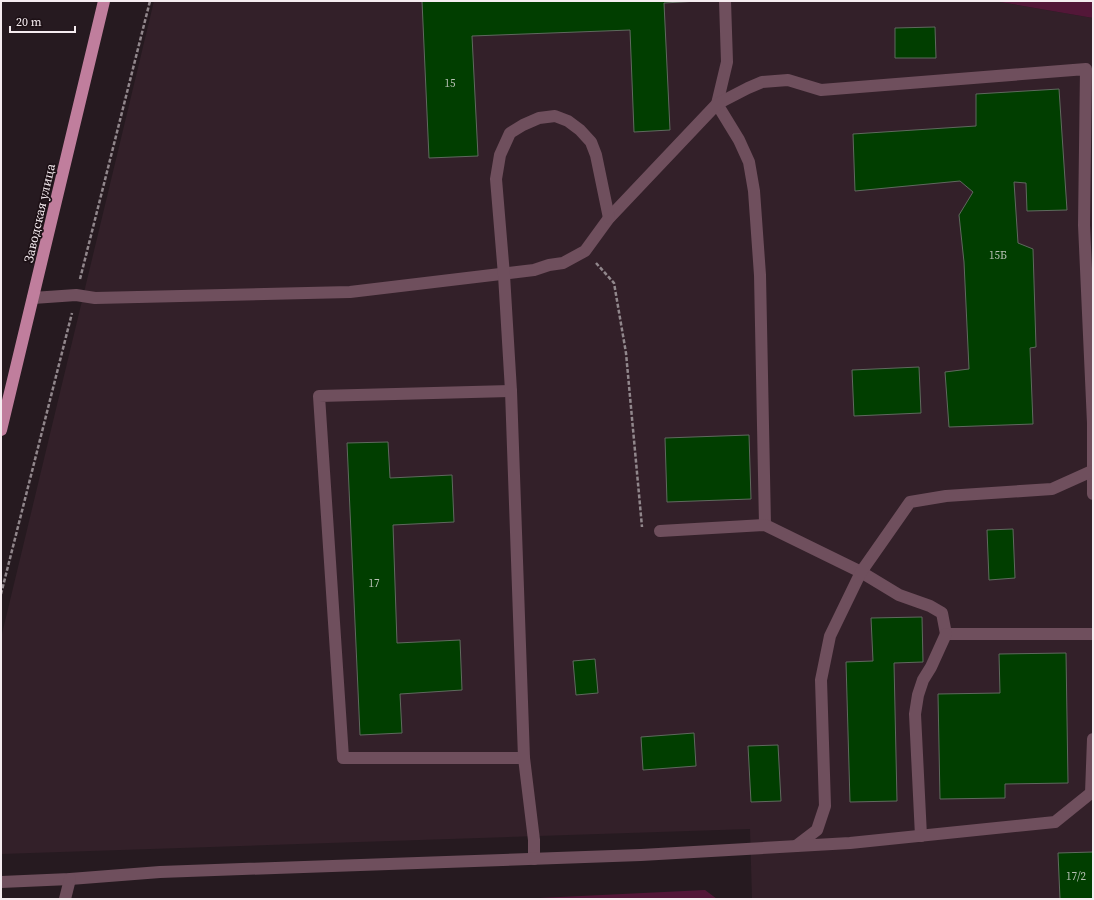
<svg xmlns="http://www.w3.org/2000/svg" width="1094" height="900" font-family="'Source Serif 4',serif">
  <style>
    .built { fill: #332029 }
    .green { fill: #531738 }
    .building { fill: #013e00; stroke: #5f695e }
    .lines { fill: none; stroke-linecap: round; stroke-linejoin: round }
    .path { stroke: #91878c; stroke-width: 2.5; stroke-dasharray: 4 2; stroke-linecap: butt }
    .minor { stroke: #6f4f5d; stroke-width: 12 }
    .major { stroke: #c07e9d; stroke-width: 12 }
    .labels { text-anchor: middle; stroke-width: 3.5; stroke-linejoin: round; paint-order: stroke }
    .number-label { font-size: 11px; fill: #b8c0b4 }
    .street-label { font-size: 13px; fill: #f5ecf0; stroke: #1d1116 }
  </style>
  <rect width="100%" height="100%" fill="#261a20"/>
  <polygon class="built" points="154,1 994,1 1093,18 1093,899 752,899 750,829 1,854 1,638"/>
  <g class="green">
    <polygon points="994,1 1093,1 1093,18"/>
    <polygon points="705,890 717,899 519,899"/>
  </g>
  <g class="building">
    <polygon points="422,1 698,1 664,3 670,130 634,132 630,30 472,36 478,156 429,158"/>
    <polygon points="935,27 936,58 895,58 895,28"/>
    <polygon points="1059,89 1067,210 1027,211 1026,183 1014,182 1018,243 1033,249 1036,347 1030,348 1033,424 949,427 945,372 969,369 964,262 959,215 973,192 960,181 855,191 853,134 976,126 976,94"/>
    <polygon points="919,367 921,413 854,416 852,370"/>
    <polygon points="749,435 751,499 667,502 665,438"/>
    <polygon points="388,442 390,478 452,475 454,522 393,525 397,643 460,640 462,690 400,694 402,733 360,735 347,443"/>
    <polygon points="1013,529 1015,578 989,580 987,530"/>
    <polygon points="922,617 923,662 894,663 897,801 850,802 846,662 873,661 871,618"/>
    <polygon points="1066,653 1068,783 1005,784 1005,798 940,799 938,694 1000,693 999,654"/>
    <polygon points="595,659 598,693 576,695 573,661"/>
    <polygon points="694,733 696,766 643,770 641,737"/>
    <polygon points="778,745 781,801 751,802 748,746"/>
    <polygon points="1093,852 1093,899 1060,899 1058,853"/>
  </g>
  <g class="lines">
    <g class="path">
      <polyline points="596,263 614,283 626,353 642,527"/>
      <polyline points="80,279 150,1"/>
      <polyline points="1,594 72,313"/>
    </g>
    <g class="minor">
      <polyline points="725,1 727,62 717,104 739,140 749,162 754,191 760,275 765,525"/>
      <polyline points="33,298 76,295 95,298 350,292 534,270 549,265 563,263 585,251 609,218 717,104 748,88 762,82 788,80 821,90 1086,69 1084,225 1093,423 1093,494"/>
      <polyline points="511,391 319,396 343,758 524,758"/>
      <polyline points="660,531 765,525 861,572 899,595 930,606 942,613 946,634 1093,634"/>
      <polyline points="921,836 915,714 918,695 923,680 931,667 946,634"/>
      <polyline points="796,846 817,830 825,806 821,680 830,636 861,572 910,502 946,496 1052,489 1092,471"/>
      <polyline points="534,859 534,840 524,758 511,391 504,275 496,179 500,155 510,133 523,125 539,118 555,116 568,121 580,130 591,142 596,155 609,218"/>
      <polyline points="1,882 70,879 160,872 641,855 850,843 1055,822 1091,793 1093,739"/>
      <polyline points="65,899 70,879"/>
    </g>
    <polyline class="major" points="1,430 104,1"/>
  </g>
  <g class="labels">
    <g class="number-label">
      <text x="450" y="87">15</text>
      <text x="998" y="259">15Б</text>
      <text x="374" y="587">17</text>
      <text x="1076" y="880">17/2</text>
    </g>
    <g class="street-label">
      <text transform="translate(39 213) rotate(-77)" y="5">Заводская улица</text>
    </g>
  </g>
  <rect width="1094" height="900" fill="none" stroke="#f5ecf0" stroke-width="4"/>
  <path d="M10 26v6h65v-6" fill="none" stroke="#f5ecf0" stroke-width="2"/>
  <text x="16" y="26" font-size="12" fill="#f5ecf0" stroke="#1d1116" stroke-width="3" paint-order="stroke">20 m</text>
</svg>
